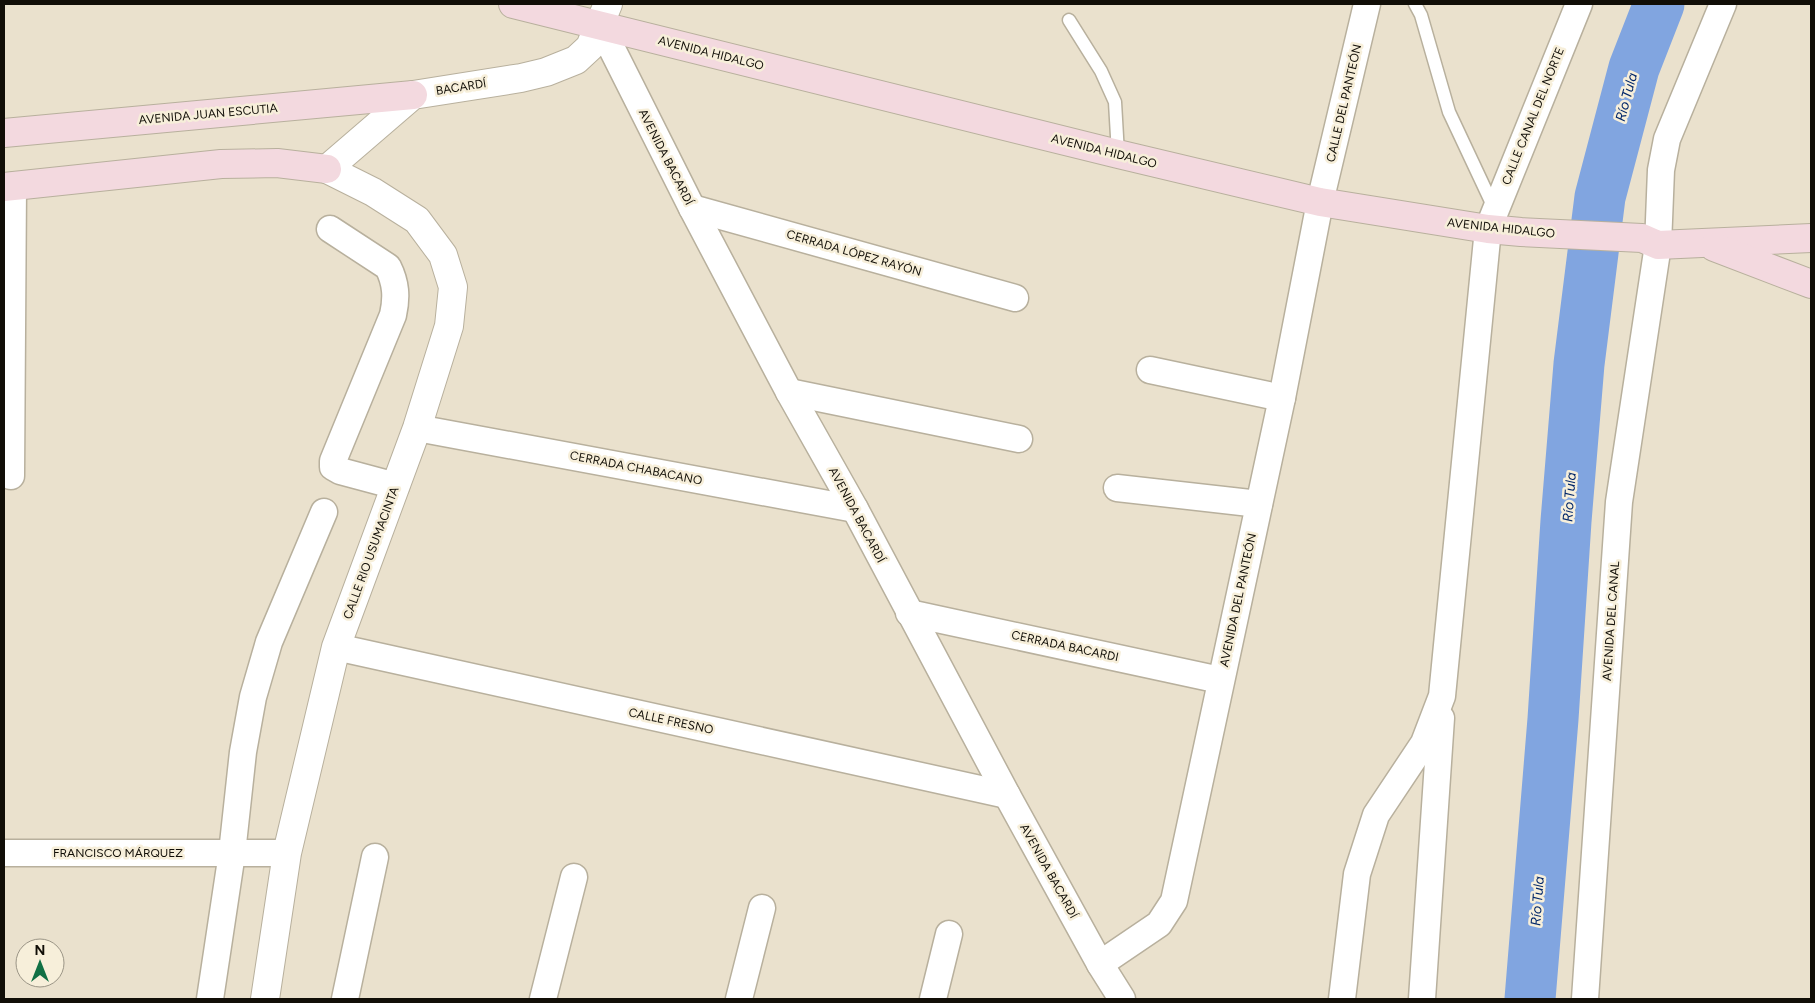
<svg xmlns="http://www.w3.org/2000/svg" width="1815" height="1003" font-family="Figtree,sans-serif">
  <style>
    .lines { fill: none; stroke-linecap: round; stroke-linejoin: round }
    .river { stroke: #81a5e0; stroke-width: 51 }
    .service-casing { stroke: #b8b09d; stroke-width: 15 }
    .minor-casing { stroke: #b8b09d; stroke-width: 29 }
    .tertiary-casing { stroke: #b8b09d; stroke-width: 30 }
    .secondary-casing { stroke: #b8b09d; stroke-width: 30 }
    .service { stroke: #fff; stroke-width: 12 }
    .minor { stroke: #fff; stroke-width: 26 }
    .tertiary { stroke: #fff; stroke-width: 28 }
    .secondary { stroke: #f3d9df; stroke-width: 28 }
    .labels { text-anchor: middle; stroke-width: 5; stroke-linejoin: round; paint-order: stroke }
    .street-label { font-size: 12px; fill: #110e07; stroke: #f7efda }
    .water-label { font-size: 14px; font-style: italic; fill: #002669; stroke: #f7efda }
  </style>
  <rect width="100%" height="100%" fill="#eae1cd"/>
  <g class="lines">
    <polyline class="river" points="1530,999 1553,719 1566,521 1579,364 1600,197 1634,68 1659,4"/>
    <defs>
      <g id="service">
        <polyline points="1415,4 1421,15 1449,112 1495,210"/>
        <polyline points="1069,20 1101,71 1115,102 1118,154"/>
      </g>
      <g id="minor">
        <polyline points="600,25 692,208 789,392 855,509 1007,795 1100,964 1122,999"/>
        <polyline points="692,208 1015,298"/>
        <path d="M 330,229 L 388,267 C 396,283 397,297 393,315 L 333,461 L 333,467 L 340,471 L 396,486"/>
        <polyline points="1150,370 1282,398"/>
        <polyline points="789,392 1019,439"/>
        <polyline points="417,428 855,509"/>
        <polyline points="11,476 13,186"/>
        <polyline points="1117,488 1259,504"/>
        <polyline points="909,613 1220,680"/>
        <polyline points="336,647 1007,795"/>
        <polyline points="4,853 287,853"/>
        <polyline points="1100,964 1159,924 1174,901 1282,398 1320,202 1367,4"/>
        <polyline points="210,999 232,853 243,752 253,697 269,642 324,512"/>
        <polyline points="345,999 375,857"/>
        <polyline points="543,999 574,877"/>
        <polyline points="739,999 762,908"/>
        <polyline points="933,999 949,934"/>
        <polyline points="1342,999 1357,874 1376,815 1424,743 1442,696 1488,229 1579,4"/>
        <polyline points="1422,999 1441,718"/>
        <polyline points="1585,999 1619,502 1658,245 1661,170 1667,139 1723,4"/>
      </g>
      <polyline id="tertiary" points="265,999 287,853 336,647 417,428 449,326 453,287 443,255 417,220 373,192 327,169 413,95 521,78 546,72 576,60 590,47 608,4"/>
      <g id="secondary">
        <polyline points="513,4 1118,154 1320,202 1488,229 1521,232 1642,238 1658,245 1811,238"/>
        <polyline points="4,133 413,95"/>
        <polyline points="4,187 221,164 277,163 327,169"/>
        <polyline points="1714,247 1811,284"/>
      </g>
    </defs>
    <use href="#service" class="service-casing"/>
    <use href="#minor" class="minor-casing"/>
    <use href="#tertiary" class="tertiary-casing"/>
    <use href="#secondary" class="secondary-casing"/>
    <use href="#service" class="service"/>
    <use href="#minor" class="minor"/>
    <use href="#tertiary" class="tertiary"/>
    <use href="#secondary" class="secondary"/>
  </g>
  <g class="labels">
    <g class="street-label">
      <text transform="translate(711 53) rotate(14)" y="4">AVENIDA HIDALGO</text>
      <text transform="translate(461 87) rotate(-9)" y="4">BACARDÍ</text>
      <text transform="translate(1344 103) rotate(-77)" y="4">CALLE DEL PANTEÓN</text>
      <text transform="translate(208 114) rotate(-5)" y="4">AVENIDA JUAN ESCUTIA</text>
      <text transform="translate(1533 116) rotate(-68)" y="4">CALLE CANAL DEL NORTE</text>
      <text transform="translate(1104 151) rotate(14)" y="4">AVENIDA HIDALGO</text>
      <text transform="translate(666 157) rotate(63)" y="4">AVENIDA BACARDÍ</text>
      <text transform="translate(1501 228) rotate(6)" y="4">AVENIDA HIDALGO</text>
      <text transform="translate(854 253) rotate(16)" y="4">CERRADA LÓPEZ RAYÓN</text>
      <text transform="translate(636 468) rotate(11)" y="4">CERRADA CHABACANO</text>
      <text transform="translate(857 515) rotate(62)" y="4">AVENIDA BACARDÍ</text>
      <text transform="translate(371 553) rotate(-70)" y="4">CALLE RIO USUMACINTA</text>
      <text transform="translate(1238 600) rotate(-78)" y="4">AVENIDA DEL PANTEÓN</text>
      <text transform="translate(1611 621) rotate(-86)" y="4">AVENIDA DEL CANAL</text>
      <text transform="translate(1065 646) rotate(12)" y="4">CERRADA BACARDI</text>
      <text transform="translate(671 721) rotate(12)" y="4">CALLE FRESNO</text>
      <text x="118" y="857">FRANCISCO MÁRQUEZ</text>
      <text transform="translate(1049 871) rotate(61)" y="4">AVENIDA BACARDÍ</text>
    </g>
    <g class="water-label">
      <text transform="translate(1626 97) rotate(-75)" y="5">Río Tula</text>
      <text transform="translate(1569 497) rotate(-86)" y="5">Río Tula</text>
      <text transform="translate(1537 901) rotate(-86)" y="5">Río Tula</text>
    </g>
  </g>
  <rect width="1815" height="1003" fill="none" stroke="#110e07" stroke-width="10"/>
  <g transform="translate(40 963)"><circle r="24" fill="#f7efda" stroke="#9b9586"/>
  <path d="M0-4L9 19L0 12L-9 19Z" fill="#117045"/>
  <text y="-8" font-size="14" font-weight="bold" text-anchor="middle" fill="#110e07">N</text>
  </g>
</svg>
